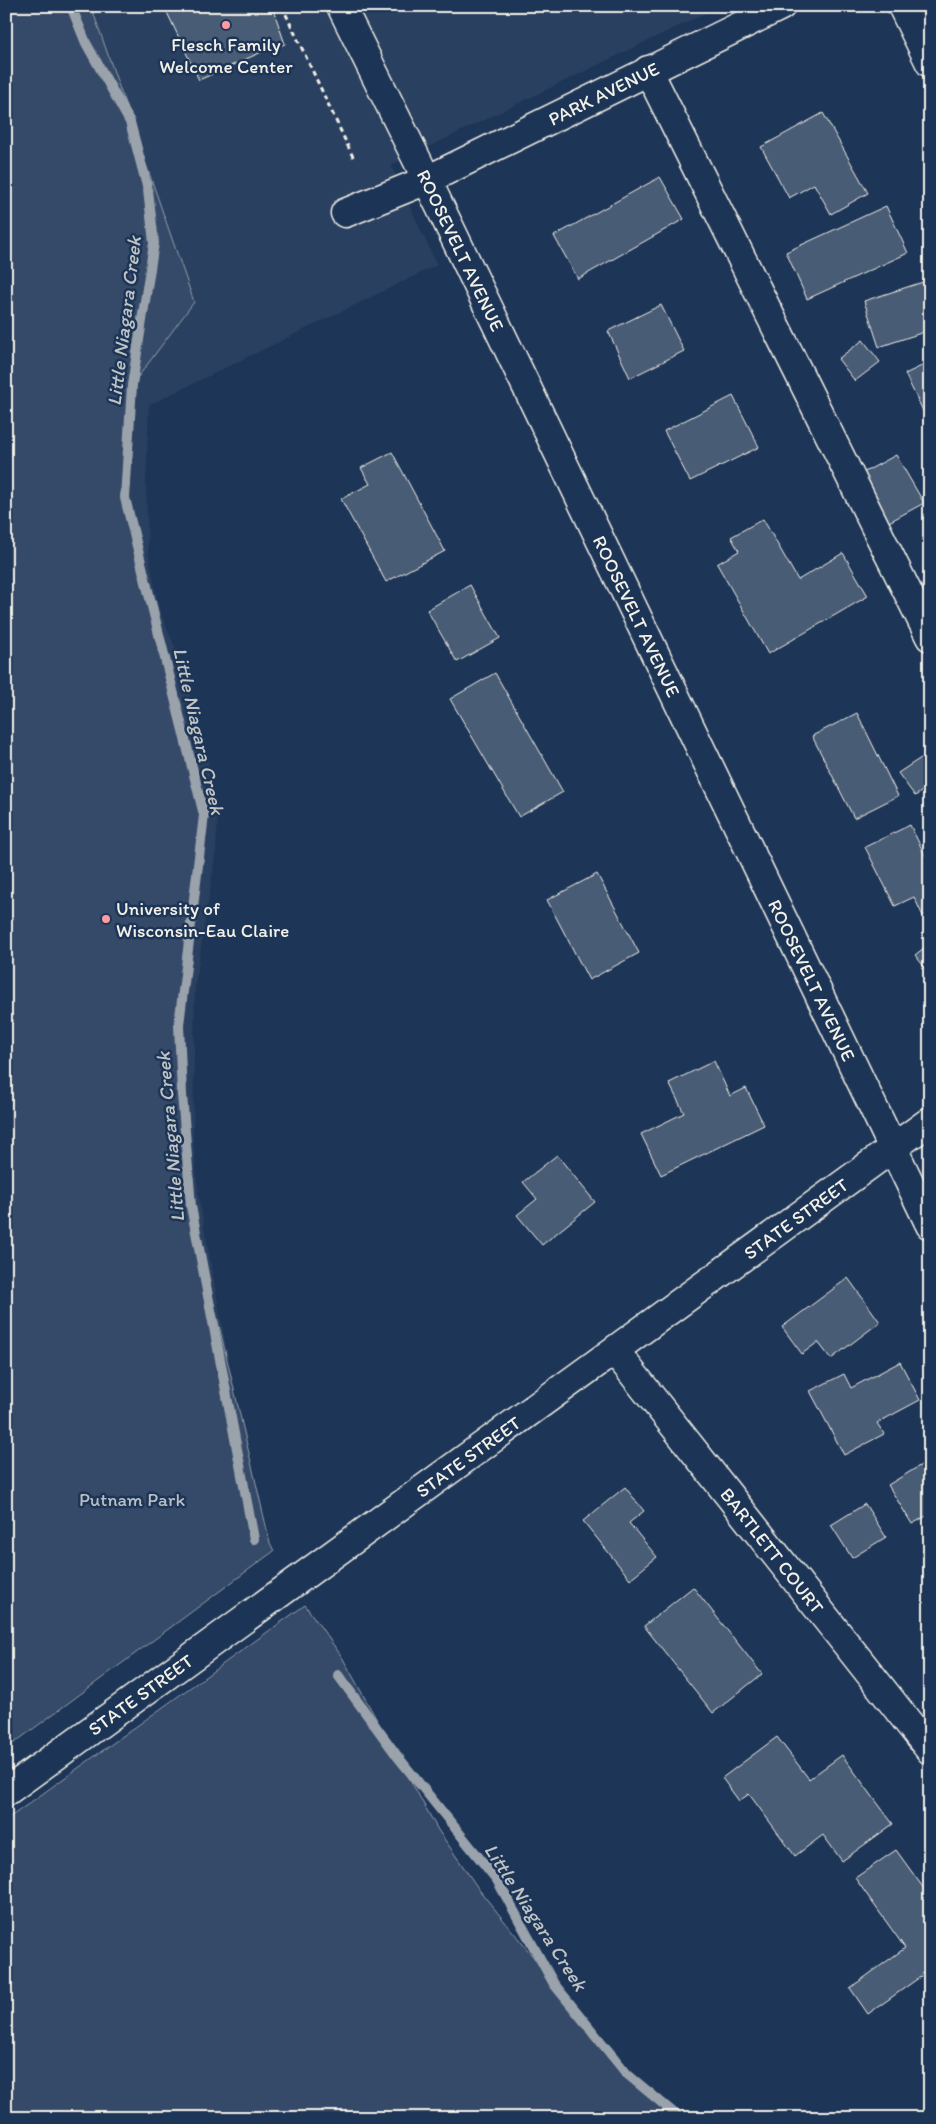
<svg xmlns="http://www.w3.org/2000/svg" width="936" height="2124" font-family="Itim,sans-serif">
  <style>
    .built { fill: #2a4060 }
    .green { fill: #354a67; stroke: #949ea8 }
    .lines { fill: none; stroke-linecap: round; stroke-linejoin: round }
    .stream { stroke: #9aa2ab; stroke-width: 10 }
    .building { fill: #485b74; stroke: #f4f1e8 }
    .minor-casing { stroke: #f4f1e8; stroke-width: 31 }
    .major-casing { stroke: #f4f1e8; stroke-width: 31 }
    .path { stroke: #f4f1e8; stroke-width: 3; stroke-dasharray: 5 4; stroke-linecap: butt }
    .minor { stroke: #1d3557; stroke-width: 28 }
    .major { stroke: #1d3557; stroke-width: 28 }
    .poi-dot { fill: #ff9aa2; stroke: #1d3557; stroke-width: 2 }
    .labels { text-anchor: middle; stroke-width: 5; stroke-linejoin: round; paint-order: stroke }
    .poi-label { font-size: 19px; fill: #f4f1e8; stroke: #1d3557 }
    .street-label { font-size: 19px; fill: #f4f1e8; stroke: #1d3557 }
    .park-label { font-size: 19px; fill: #bbbfc1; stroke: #1d3557 }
    .water-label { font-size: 20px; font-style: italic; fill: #c0c3c4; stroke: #1d3557 }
  </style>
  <rect width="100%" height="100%" fill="#1d3557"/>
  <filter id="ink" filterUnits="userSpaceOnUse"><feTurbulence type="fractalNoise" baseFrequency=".02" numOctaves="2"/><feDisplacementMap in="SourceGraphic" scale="10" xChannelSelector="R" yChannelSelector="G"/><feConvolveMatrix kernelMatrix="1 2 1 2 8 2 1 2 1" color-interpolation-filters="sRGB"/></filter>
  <g filter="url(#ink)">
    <polygon class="built" points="6,6 720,6 391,165 437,265 149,405 146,482 148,550 159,609 175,647 202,731 218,814 216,851 195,986 193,1139 199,1198 229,1363 270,1543 274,1551 6,1749"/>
    <g class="green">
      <polygon points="6,6 91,6 194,302 132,385 125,498 204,815 179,1025 182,1094 191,1206 270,1543 274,1551 6,1749"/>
      <polygon points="305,1605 342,1657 438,1830 480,1891 627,2073 680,2118 6,2118 6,1820"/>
    </g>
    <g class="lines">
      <g class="stream">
        <polyline points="71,6 86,43 130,122 148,190 154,243 132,385 125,498 204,815 179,1025 182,1094 191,1206 254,1539"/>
        <polyline points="338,1675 398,1757 497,1880 554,1984 627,2074 680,2118"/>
      </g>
    </g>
    <g class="building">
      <polygon points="164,6 272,6 285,44 264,51 199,80"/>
      <polygon points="823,113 868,193 831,214 814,184 789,198 761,147"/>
      <polygon points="660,177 684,219 578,279 554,236"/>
      <polygon points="886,206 908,253 807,299 786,252"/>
      <polygon points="926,281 930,291 930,330 879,347 864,301"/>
      <polygon points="661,305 684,351 630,378 608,331"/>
      <polygon points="863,340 880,362 855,381 838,359"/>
      <polygon points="930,362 930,423 929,423 905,374"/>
      <polygon points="733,396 759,447 690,481 664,431"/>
      <polygon points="392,452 445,551 386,582 341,499 370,484 361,468"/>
      <polygon points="896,455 924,503 889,522 861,474"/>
      <polygon points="763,519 798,580 843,553 868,596 768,654 717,564 739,551 731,537"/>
      <polygon points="470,585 500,638 457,662 427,610"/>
      <polygon points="495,673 563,792 519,817 450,699"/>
      <polygon points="857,713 898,796 854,818 812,736"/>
      <polygon points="930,752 930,786 915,796 898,773"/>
      <polygon points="910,825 930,865 930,912 923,916 914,897 895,906 865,847"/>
      <polygon points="597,874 639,953 589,980 547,900"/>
      <polygon points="930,943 930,974 915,955"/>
      <polygon points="714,1061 730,1096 746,1088 764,1125 661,1175 641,1134 684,1113 669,1083"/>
      <polygon points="557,1155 595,1202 542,1245 517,1215 537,1199 523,1182"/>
      <polygon points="848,1278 880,1322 831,1359 818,1342 802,1354 782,1327"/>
      <polygon points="900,1362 920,1400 877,1423 884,1434 844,1455 810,1391 844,1374 851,1388"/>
      <polygon points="926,1462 930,1469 930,1514 912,1524 888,1485"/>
      <polygon points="625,1487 644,1511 629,1523 657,1557 630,1579 583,1521"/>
      <polygon points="865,1504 886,1537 852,1558 831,1525"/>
      <polygon points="693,1587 762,1674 713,1713 644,1626"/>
      <polygon points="777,1737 809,1779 842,1755 893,1824 842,1861 823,1835 795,1856 749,1794 739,1801 722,1778"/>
      <polygon points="896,1850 930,1897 930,1970 868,2014 850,1988 905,1948 855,1878"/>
    </g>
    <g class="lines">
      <defs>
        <g id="minor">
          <path id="s1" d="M 341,6 L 427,180 L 930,1225"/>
          <polyline points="902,6 930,63"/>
          <polyline points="648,70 930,637"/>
          <path id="s2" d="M 345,213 L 427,180 L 781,6"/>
          <path id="s3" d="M 615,1351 L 930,1750"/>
        </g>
        <g id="major">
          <path id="s4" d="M 6,1792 L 930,1121"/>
        </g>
      </defs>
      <use href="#minor" class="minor-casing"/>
      <use href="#major" class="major-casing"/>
      <polyline class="path" points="282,6 354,159"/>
      <use href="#minor" class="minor"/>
      <use href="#major" class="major"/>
    </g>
  </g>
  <g class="poi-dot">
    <circle cx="226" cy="25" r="5"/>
    <circle cx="106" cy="919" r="5"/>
  </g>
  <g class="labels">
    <g class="poi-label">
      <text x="226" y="51">Flesch Family<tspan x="226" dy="22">Welcome Center</tspan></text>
      <text x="116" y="915" text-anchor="start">University of<tspan x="116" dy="22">Wisconsin-Eau Claire</tspan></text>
    </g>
    <g class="street-label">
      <text dy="7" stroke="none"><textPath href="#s2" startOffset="285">PARK AVENUE</textPath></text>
      <text dy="7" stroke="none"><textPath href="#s1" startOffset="272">ROOSEVELT AVENUE</textPath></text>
      <text dy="7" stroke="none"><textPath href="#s1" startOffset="678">ROOSEVELT AVENUE</textPath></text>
      <text dy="7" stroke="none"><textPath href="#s1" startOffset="1082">ROOSEVELT AVENUE</textPath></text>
      <text dy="7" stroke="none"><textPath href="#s4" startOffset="976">STATE STREET</textPath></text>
      <text dy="7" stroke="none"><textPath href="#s4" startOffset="571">STATE STREET</textPath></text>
      <text dy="7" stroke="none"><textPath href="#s3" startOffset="254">BARTLETT COURT</textPath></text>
      <text dy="7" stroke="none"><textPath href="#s4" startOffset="166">STATE STREET</textPath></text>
    </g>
    <g class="park-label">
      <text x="132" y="1506">Putnam Park</text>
    </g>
    <g class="water-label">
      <text transform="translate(124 321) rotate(-83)" y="7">Little Niagara Creek</text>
      <text transform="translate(199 731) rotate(77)" y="7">Little Niagara Creek</text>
      <text transform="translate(170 1137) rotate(-95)" y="7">Little Niagara Creek</text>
      <text transform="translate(536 1917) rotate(57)" y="7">Little Niagara Creek</text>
    </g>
  </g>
  <rect width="936" height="2124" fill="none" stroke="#1d3557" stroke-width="25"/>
  <rect x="12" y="12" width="911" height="2099" fill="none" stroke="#f4f1e8" stroke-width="2" filter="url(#ink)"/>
</svg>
